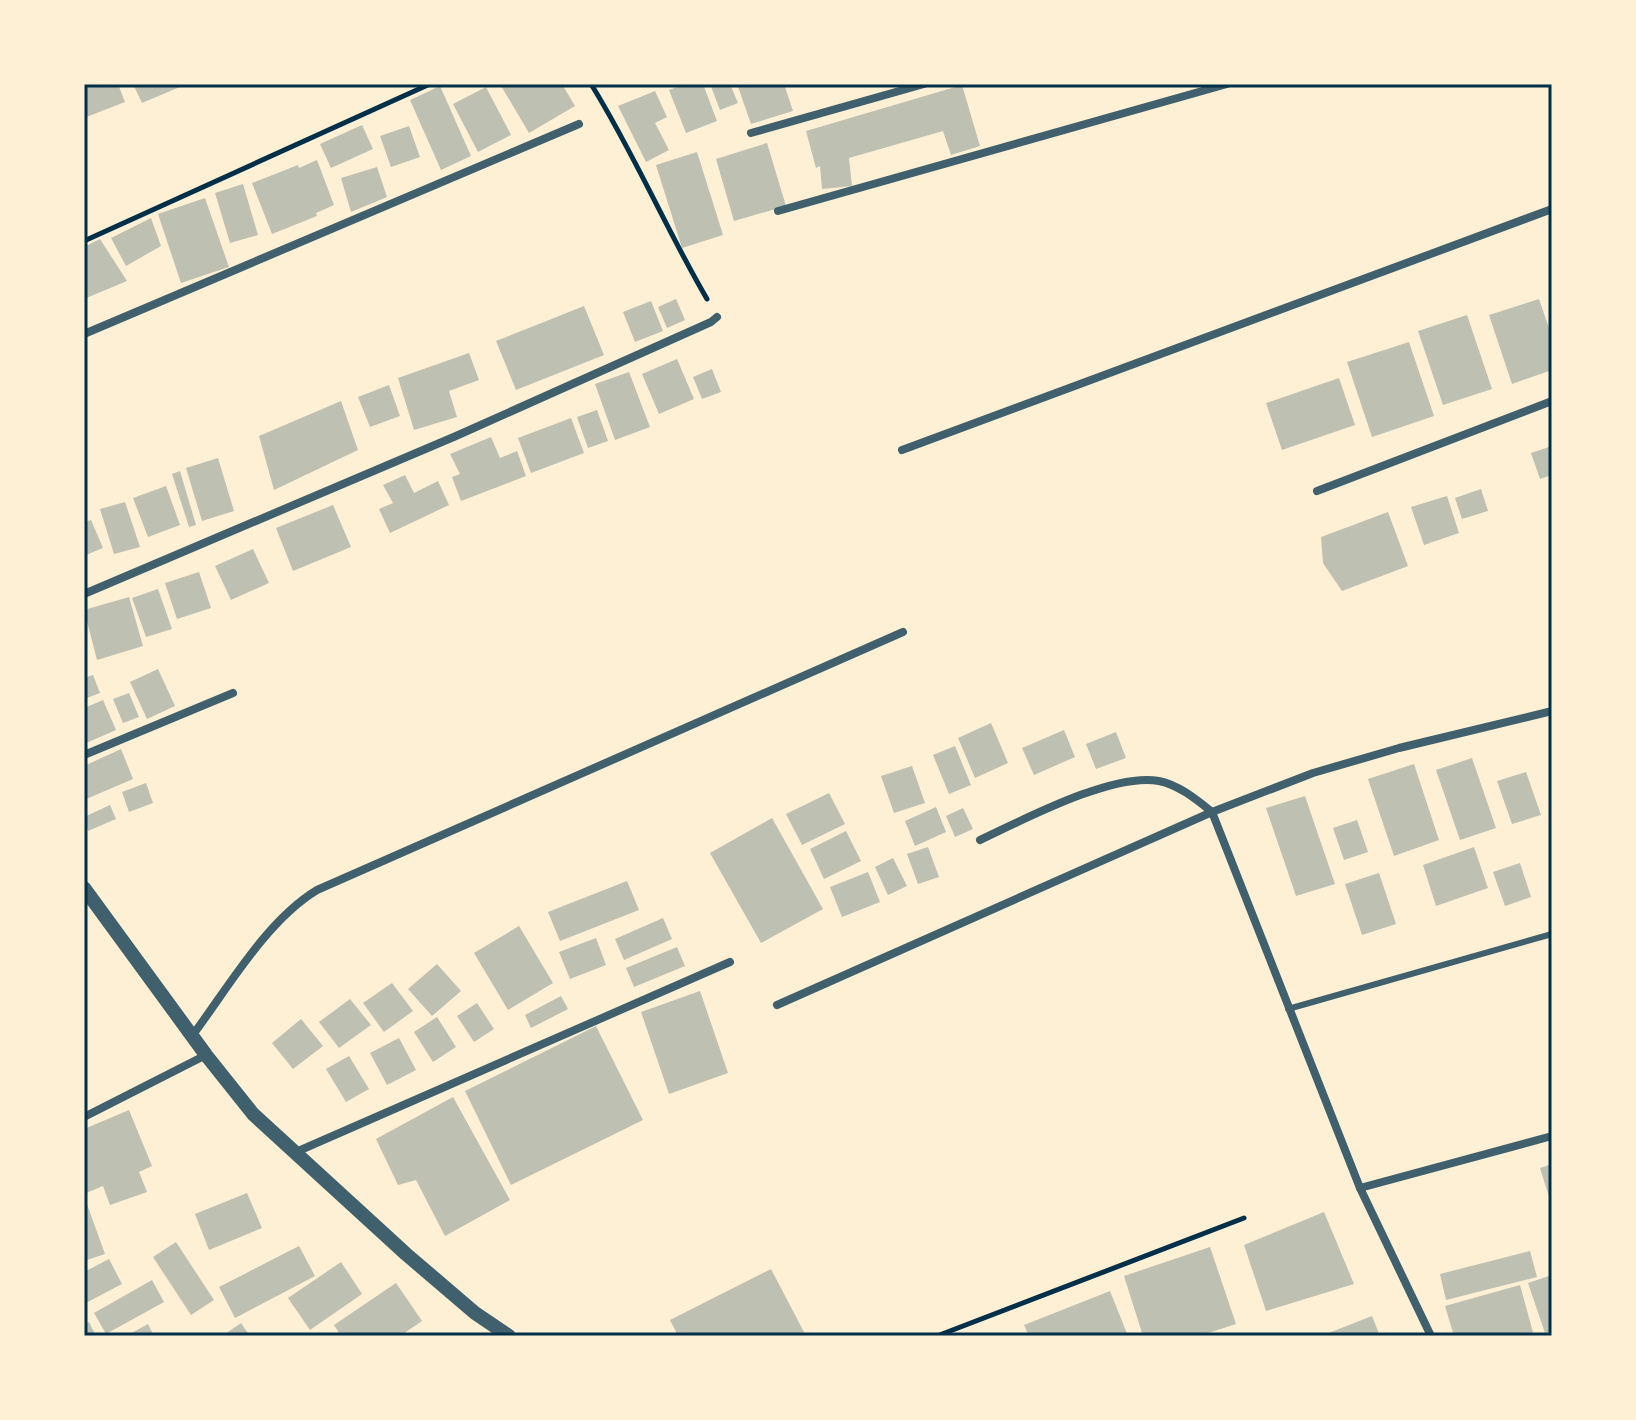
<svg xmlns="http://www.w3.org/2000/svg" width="1636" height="1420" font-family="Ubuntu,sans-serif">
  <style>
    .building { fill: #bec0b2 }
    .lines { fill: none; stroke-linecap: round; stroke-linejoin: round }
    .path { stroke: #003049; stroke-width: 5 }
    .service { stroke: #3f606c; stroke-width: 6 }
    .minor { stroke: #3f606c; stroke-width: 8 }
    .tertiary { stroke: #3f606c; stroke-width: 14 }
    .neatline { fill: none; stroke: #003049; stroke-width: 3 }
  </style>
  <rect width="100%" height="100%" fill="#fdf0d5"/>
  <g class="building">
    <polygon points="84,84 118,84 125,102 84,118"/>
    <polygon points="133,84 187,84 142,103"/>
    <polygon points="500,84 562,84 575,106 529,133"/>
    <polygon points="685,84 703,84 717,121 686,133 669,90"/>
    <polygon points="710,84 730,84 738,103 720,110"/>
    <polygon points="737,84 784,84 793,111 751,124"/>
    <polygon points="962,85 980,146 951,155 943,131 849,158 852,186 822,189 820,166 816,168 806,131"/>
    <polygon points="440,86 471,156 441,170 410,100"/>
    <polygon points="486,87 511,135 478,152 453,104"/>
    <polygon points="655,91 667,117 655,123 669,150 646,162 618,106"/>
    <polygon points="362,125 373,149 331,168 320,144"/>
    <polygon points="409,126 420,157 391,167 380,136"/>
    <polygon points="767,143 786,206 734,221 716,159"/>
    <polygon points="697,152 723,235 682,248 656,165"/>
    <polygon points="317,160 334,205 316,213 317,216 272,234 252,183 298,165 299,168"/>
    <polygon points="377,167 387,197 351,212 341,178"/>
    <polygon points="243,184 258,235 230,243 215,193"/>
    <polygon points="205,198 229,267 181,283 158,214"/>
    <polygon points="151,218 161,246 126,266 111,238"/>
    <polygon points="100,239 127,281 84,299 84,247"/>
    <polygon points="676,299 685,320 667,328 658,307"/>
    <polygon points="1539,299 1552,337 1552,370 1512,384 1489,315"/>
    <polygon points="651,301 663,331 635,342 623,312"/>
    <polygon points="584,306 604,355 516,390 496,341"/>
    <polygon points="1467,315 1492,389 1443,405 1418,331"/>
    <polygon points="1409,342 1434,416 1372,437 1347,362"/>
    <polygon points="469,353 479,380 449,391 457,417 414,430 398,378"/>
    <polygon points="677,359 694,399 659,414 642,374"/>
    <polygon points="712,369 721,392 702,399 693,377"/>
    <polygon points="629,372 650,427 615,440 595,384"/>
    <polygon points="1339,378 1355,425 1282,450 1266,403"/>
    <polygon points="389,385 400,416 370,427 358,397"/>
    <polygon points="341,401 358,450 274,490 259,436"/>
    <polygon points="597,410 608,441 588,448 577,417"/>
    <polygon points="571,418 584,453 531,473 518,438"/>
    <polygon points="491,437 500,458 517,451 526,476 461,501 452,477 460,474 450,454"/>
    <polygon points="1552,446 1552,475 1540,479 1531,453"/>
    <polygon points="218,458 234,511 202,521 186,468"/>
    <polygon points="180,471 196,525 189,527 172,474"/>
    <polygon points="405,475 414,493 438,481 449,505 390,533 379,509 393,503 383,485"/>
    <polygon points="166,486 180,525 148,537 133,498"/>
    <polygon points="1481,489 1488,511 1462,519 1455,498"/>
    <polygon points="1447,496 1459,533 1424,545 1411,507"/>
    <polygon points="125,502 140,547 114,554 100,509"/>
    <polygon points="333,505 351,547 293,571 276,528"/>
    <polygon points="1388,512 1408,566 1342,591 1323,563 1321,537"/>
    <polygon points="91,520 103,548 86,555 84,522"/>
    <polygon points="253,549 269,583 231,600 215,566"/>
    <polygon points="199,572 211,608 177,619 165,583"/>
    <polygon points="158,589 172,629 146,637 132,598"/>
    <polygon points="129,597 143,646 97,660 84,610"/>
    <polygon points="158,669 175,706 147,719 130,682"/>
    <polygon points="93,675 100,693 84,699 84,678"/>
    <polygon points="129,693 139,717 123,723 113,699"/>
    <polygon points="103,700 116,730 84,744 84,708"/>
    <polygon points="991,723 1008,763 975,778 958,738"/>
    <polygon points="1064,730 1075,757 1034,775 1022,748"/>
    <polygon points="1116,732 1126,758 1096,769 1086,744"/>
    <polygon points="955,746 971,785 949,794 933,755"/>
    <polygon points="121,749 133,779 84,800 84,766"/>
    <polygon points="1472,758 1496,828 1460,840 1436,770"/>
    <polygon points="1414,764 1439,840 1394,856 1368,779"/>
    <polygon points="912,766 925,803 894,813 881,776"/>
    <polygon points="1526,772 1541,815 1512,824 1497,781"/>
    <polygon points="146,783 153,803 129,812 122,792"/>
    <polygon points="829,793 845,824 802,845 786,814"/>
    <polygon points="1305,796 1335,884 1296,896 1266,808"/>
    <polygon points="110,805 116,819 88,831 84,817"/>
    <polygon points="936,807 946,832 915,846 905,821"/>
    <polygon points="963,808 973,829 955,837 946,816"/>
    <polygon points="772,818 823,909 761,943 710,853"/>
    <polygon points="1357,820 1368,852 1344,860 1333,828"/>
    <polygon points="846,831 861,861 824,879 810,849"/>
    <polygon points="928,847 939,877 918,884 907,854"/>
    <polygon points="1474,847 1488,888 1436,906 1423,865"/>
    <polygon points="893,858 907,886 888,895 875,867"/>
    <polygon points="1520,863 1531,897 1505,906 1493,872"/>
    <polygon points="868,872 880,902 842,917 830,887"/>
    <polygon points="1379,873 1396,924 1362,935 1345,884"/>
    <polygon points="627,881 639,910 560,941 548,912"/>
    <polygon points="663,918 672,939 624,960 615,939"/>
    <polygon points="519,926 553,983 508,1010 474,953"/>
    <polygon points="596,938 606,965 570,979 559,952"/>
    <polygon points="677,947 685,966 634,987 626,968"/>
    <polygon points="437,964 461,991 432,1016 408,989"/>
    <polygon points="392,983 413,1011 384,1032 363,1003"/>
    <polygon points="700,991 728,1073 669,1094 641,1012"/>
    <polygon points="561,996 568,1009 531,1028 525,1015"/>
    <polygon points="350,999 371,1025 339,1048 319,1022"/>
    <polygon points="477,1003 494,1029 474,1042 457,1016"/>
    <polygon points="437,1017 456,1047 433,1062 414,1032"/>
    <polygon points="301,1019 323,1046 293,1069 272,1043"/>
    <polygon points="596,1026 643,1120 511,1185 465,1091"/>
    <polygon points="399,1038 416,1070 387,1085 370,1053"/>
    <polygon points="349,1056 369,1089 346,1102 326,1069"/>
    <polygon points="453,1097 510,1200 445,1236 416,1180 398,1185 376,1139"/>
    <polygon points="129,1110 152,1166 139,1172 147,1192 110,1205 103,1186 84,1194 84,1129"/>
    <polygon points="1552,1164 1552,1203 1551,1203 1540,1168"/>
    <polygon points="247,1193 262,1228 209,1250 195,1214"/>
    <polygon points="84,1196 105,1254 84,1261"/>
    <polygon points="1324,1212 1354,1284 1266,1311 1244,1245"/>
    <polygon points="176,1242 214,1300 191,1315 153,1257"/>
    <polygon points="299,1246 315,1276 235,1318 219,1287"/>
    <polygon points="1210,1247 1236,1324 1199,1336 1143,1336 1124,1276"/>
    <polygon points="1530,1251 1537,1277 1446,1300 1440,1274"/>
    <polygon points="109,1259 122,1284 84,1304 84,1272"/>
    <polygon points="341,1262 362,1294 310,1330 288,1298"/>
    <polygon points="771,1269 806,1336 678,1336 670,1320"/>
    <polygon points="1552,1275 1552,1331 1545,1333 1528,1283"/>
    <polygon points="152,1280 164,1302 106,1334 94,1313"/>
    <polygon points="396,1283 422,1321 400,1336 341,1336 334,1325"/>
    <polygon points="1520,1285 1534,1336 1454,1336 1445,1306"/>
    <polygon points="1110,1291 1128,1336 1029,1336 1024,1325"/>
    <polygon points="1372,1316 1380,1336 1321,1336"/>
    <polygon points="89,1322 96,1336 84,1336 84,1324"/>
    <polygon points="241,1323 250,1336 222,1336"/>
    <polygon points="148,1324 154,1336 126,1336"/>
  </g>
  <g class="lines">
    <g class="path">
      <path d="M 591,84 C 634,153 666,229 707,299"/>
      <polyline points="84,241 430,84"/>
      <polyline points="937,1336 1244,1218"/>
    </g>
    <polyline class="service" points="1288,1009 1552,934"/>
    <g class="minor">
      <polyline points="751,133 924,84"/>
      <polyline points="778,211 1227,84"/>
      <polyline points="84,334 579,124"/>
      <polyline points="902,450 1552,209"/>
      <polyline points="1317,491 1552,401"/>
      <polyline points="84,594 456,436 711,322 717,317"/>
      <polyline points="84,755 233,693"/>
      <path d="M 980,840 C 1023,820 1113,772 1159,781 C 1179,785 1197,800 1212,812 L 1360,1188 L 1431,1336"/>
      <polyline points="777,1005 1212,812 1313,773 1399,748 1552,711"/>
      <path d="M 192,1036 C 228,988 266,921 317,890 L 903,632"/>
      <polyline points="84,1117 206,1055"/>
      <polyline points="296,1152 730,962"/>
      <polyline points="1360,1188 1552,1136"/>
    </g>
    <polyline class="tertiary" points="84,888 206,1055 253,1114 406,1254 475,1313 509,1336"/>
  </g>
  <rect width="1636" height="1420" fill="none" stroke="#fdf0d5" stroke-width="172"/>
  <rect x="86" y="86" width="1464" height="1248" class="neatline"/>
</svg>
